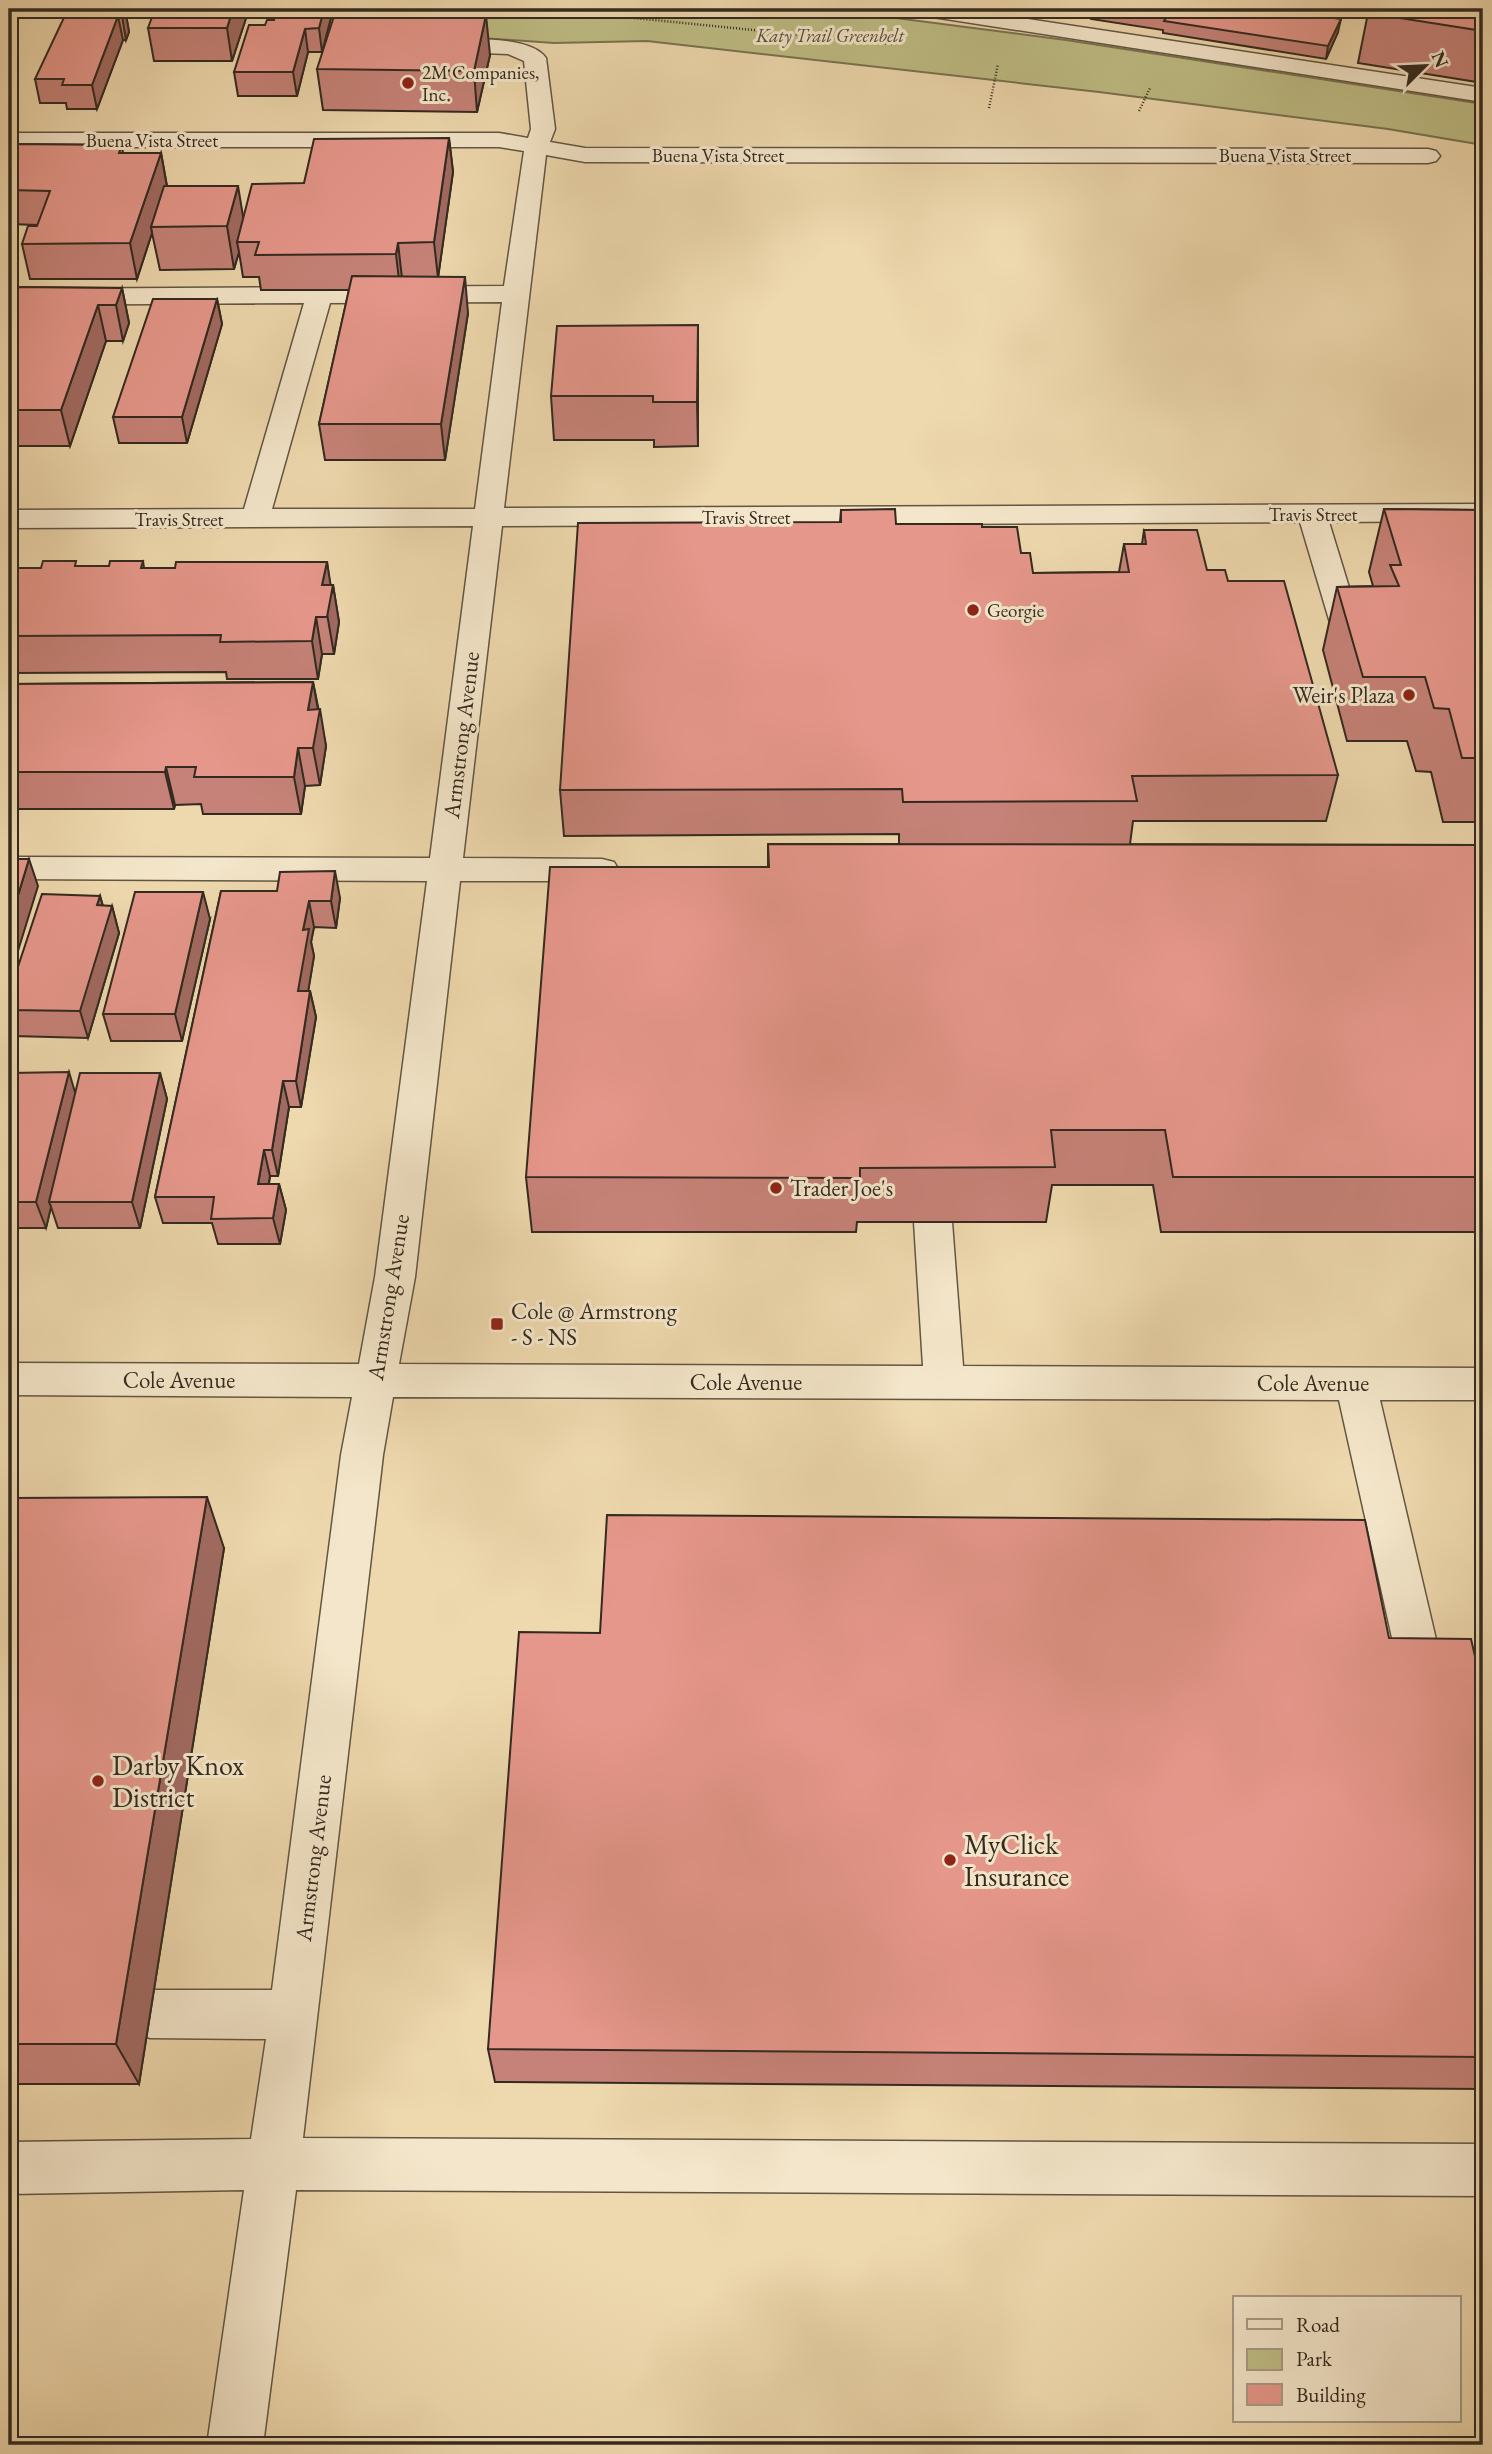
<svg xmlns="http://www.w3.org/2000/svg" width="1492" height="2454" font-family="'EB Garamond',serif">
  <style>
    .green { fill: #bfbd85; stroke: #797452; stroke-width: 2 }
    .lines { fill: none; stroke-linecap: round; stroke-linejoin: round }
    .minor-casing { stroke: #625643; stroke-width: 3 }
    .path { stroke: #332a20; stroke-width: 2.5; stroke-dasharray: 1 2; stroke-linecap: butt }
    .minor { fill: #f4e6ca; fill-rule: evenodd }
    .wall { fill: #c68278; stroke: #332a20; stroke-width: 2 }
    .shaded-wall { fill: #a16a61; stroke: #332a20; stroke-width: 2 }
    .building { fill: #e6978b; stroke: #332a20; stroke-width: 2 }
    .poi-dot { fill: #8f2418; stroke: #f4e6ca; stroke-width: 2.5 }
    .labels { text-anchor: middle; stroke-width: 6; stroke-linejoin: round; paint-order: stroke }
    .far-park-label { font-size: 19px; font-style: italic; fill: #564f39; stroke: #f4e6ca }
    .far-poi-label { font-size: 19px; fill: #332a20; stroke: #f4e6ca; text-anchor: start }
    .far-street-label { font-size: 19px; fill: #332a20; stroke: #f4e6ca }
    .poi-label { font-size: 23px; fill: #332a20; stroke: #f4e6ca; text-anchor: start }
    .street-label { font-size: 23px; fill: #332a20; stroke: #f4e6ca }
    .near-poi-label { font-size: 28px; fill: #332a20; stroke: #f4e6ca; text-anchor: start }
  </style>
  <rect width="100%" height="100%" fill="#eed8ad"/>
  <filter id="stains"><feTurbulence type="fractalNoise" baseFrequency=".00286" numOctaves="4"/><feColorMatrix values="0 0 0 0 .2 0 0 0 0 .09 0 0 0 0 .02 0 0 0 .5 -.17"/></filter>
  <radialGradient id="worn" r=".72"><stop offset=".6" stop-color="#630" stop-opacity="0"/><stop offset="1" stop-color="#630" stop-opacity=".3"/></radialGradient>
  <polygon class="green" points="297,9 826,9 1066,40 1483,104 1483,145 1388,129 1099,92 647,41 554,43 352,29 346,11"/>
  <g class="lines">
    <defs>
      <g id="minor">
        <polygon points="909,9 961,9 1483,88 1483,102 920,15 912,14"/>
        <path d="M 436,39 C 463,40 529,34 546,58 L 555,129 L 550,142 L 585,148 L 1428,149 L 1436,151 L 1440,156 L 1436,161 L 1428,163 L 585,162 L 546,155 L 504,508 L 1483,504 L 1483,521 L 1329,522 L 1366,643 L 1362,649 L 1351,652 L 1340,649 L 1336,643 L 1300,522 L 502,526 L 463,858 L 602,859 L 614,862 L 619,870 L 614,878 L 602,881 L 460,881 L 415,1277 L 399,1364 L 923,1366 L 914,1222 L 919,1212 L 933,1207 L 947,1212 L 952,1222 L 963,1366 L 1483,1368 L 1483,1400 L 1380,1400 L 1445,1678 L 1439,1692 L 1423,1698 L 1407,1692 L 1401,1678 L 1339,1400 L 393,1397 L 383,1455 L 303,2138 L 1483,2144 L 1483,2196 L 296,2190 L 263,2445 L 207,2445 L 244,2190 L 9,2194 L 9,2142 L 251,2139 L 266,2039 L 150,2038 L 132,2031 L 125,2014 L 132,1997 L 150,1990 L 272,1990 L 341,1455 L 352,1397 L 9,1395 L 9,1363 L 359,1364 L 375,1277 L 427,881 L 9,879 L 9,857 L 430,858 L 473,526 L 9,528 L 9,510 L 244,509 L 304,303 L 9,305 L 9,289 L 504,286 L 524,151 L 499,147 L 9,147 L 9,133 L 499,133 L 528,138 L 531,129 L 524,61 L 508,54 L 428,51 L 425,46 L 428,41 ZM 502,302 L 475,509 L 272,509 L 330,303 Z"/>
      </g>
    </defs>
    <use href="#minor" class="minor-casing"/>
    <g class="path">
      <polyline points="545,9 892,44"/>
      <polyline points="989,108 998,64"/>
      <polyline points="1139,111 1150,88"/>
    </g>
    <use href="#minor" class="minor"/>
  </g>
  <g class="wall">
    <polygon points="125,9 129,32 126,40 123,40 97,109 67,109 66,103 40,103 35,79"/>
    <polygon points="277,9 331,9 332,14 322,52 308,52 297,96 238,96 234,72 265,25 274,20"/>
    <polygon points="1028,9 1068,9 1064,15"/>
    <polygon points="1092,9 1285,9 1284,11 1338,32 1326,59 1163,33 1163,30 1091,19"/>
    <polygon points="1313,9 1354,9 1351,15"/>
    <polygon points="1483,9 1483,83 1358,63 1368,13"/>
    <polygon points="248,12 232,61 154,61 148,28"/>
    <polygon points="490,55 477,112 323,110 317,69"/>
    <polygon points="449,138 453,172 438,277 468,313 445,460 325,460 319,424 349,290 261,290 259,277 243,277 239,252 234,269 160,270 152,233 137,279 30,279 22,244 37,225 9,224 9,144 122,145 123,153 161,153 167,186 243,218 304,183"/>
    <polygon points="9,287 122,288 129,323 123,341 106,341 70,446 9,446"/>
    <polygon points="217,299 222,324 187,443 119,443 113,417"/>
    <polygon points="698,369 698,446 654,447 654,440 554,440 551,396"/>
    <polygon points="1384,509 1483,510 1483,822 1443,822 1431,772 1416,771 1407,741 1347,741 1323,650 1337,587 1373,586 1369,572"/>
    <polygon points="841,510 896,524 982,527 1021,553 1033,573 1119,572 1124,544 1142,544 1144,530 1207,570 1228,581 1338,775 1326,821 1133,821 1130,844 1483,845 1483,1232 1161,1232 1153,1185 1052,1185 1046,1222 857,1222 856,1232 532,1232 526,1177 768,867 768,844 899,844 899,834 564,836 560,790 840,522"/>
    <polygon points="143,561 144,568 175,568 327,562 330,585 333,585 339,622 334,654 322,654 318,679 227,679 226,672 9,673 9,564 10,568 41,568 109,566"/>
    <polygon points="313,682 326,746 320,785 305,786 301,814 203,814 201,804 175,805 174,809 9,809 9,684"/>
    <polygon points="221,891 340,898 336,928 314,927 311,942 314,956 308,991 310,991 316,1017 301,1107 289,1107 278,1176 270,1176 269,1184 279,1184 286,1210 280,1244 218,1244 212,1223 163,1223 155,1197"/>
    <polygon points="100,896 103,906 112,906 119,933 88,1038 13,1036 9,1024 9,994"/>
    <polygon points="210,919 182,1041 111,1041 103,1014"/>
    <polygon points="9,1073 75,1093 160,1073 167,1099 140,1228 58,1228 51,1207 46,1228 9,1228"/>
    <polygon points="9,1498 224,1548 139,2084 9,2084"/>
    <polygon points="1389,1638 1483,1691 1483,2089 495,2082 488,2049"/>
  </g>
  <g class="shaded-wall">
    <polygon points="9,9 13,9 14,16 9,30"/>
    <polygon points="125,9 129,32 126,40 122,16"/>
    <polygon points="233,9 247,9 248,12 232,61 227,28"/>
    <polygon points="324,9 331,9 332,14 322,52 319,28"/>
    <polygon points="486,15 490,55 477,112 474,71"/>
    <polygon points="118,16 123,40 97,109 92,85"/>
    <polygon points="1341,19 1338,32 1326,59 1328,46"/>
    <polygon points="305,29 308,52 297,96 293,72"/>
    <polygon points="449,138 453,172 438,278 434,242"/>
    <polygon points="161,153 167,187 151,227 152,233 137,279 130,243"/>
    <polygon points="238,186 245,228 237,242 239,252 234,269 227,226"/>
    <polygon points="398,243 402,278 400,289 396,254"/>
    <polygon points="465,277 468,313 445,460 441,424"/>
    <polygon points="122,288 129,323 123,341 116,305"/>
    <polygon points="217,299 222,324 187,443 182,417"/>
    <polygon points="98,305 106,341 70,446 61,410"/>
    <polygon points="698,325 698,446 697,402"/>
    <polygon points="327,562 332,594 333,585 339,622 334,654 322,585"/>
    <polygon points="316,617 322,654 318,679 312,641"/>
    <polygon points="313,682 319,715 320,709 326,746 320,785 313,748 308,710"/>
    <polygon points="298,748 305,786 301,814 294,777"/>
    <polygon points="166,767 175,805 174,809 165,772"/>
    <polygon points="29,859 38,886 9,980 9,925"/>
    <polygon points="335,871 340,898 336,928 331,901"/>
    <polygon points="203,892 210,919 182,1041 175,1014"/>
    <polygon points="100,896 107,921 112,906 119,933 88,1038 80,1011 97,905"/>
    <polygon points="309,901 314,927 311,942 314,956 304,1017 298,991 303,930"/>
    <polygon points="310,991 316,1017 301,1107 296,1081"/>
    <polygon points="69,1072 77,1099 49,1202 51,1207 46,1228 36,1202"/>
    <polygon points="160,1073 167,1099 140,1228 132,1202"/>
    <polygon points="283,1081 289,1107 278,1176 272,1150"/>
    <polygon points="264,1150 270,1176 264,1210 258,1184"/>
    <polygon points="279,1184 286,1210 280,1244 273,1218"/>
    <polygon points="207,1497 224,1548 139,2084 116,2044"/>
  </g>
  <g class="building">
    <polygon points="68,9 124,9 122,16 118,16 92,85 62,85 64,79 35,79"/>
    <polygon points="155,9 233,9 227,28 148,28"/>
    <polygon points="277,9 324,9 319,28 305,29 293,72 234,72 249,25 265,25 267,20 274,20"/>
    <polygon points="1108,9 1284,9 1283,11 1341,19 1328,46 1164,21 1166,18"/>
    <polygon points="1370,9 1483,9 1483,31 1368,13"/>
    <polygon points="335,13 486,15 474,71 317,69"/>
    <polygon points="449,138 434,242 398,243 396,254 255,255 259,242 237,242 252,184 304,183 314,139"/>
    <polygon points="9,144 122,145 119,153 161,153 130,243 22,244 28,226 37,226 50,191 9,190"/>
    <polygon points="164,186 238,186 227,226 151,227"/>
    <polygon points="352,276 465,277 441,424 319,424"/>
    <polygon points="9,287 122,288 116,305 98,305 61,410 9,410"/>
    <polygon points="153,299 217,299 182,417 113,417"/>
    <polygon points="698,325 697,402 653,402 653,396 551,396 557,326"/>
    <polygon points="895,509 896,524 982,524 982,527 1017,527 1021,553 1030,553 1033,573 1129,572 1124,544 1146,544 1144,530 1197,530 1207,570 1225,570 1228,581 1284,581 1338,775 1132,776 1137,801 903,802 902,789 560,790 578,523 841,522 841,510"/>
    <polygon points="1384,509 1483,510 1483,758 1462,758 1449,709 1434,708 1425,677 1363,677 1337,587 1399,586 1390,565 1401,565"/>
    <polygon points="43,561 76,561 75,566 109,566 110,561 143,561 141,568 175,568 176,562 327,562 322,585 333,585 327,617 316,617 312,641 220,642 221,635 9,636 9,568 41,568"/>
    <polygon points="313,682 308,710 320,709 313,748 298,748 294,777 194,777 196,767 166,767 165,772 9,772 9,684"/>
    <polygon points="768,844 1483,845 1483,1177 1173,1177 1165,1130 1051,1130 1055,1167 860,1168 860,1178 526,1177 550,867 769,867"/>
    <polygon points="9,859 29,859 9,925"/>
    <polygon points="335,871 331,901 309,901 303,930 309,929 298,991 310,991 296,1081 283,1081 272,1150 264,1150 258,1184 279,1184 273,1218 211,1219 214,1197 155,1197 221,891 277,891 280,872"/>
    <polygon points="135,892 203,892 175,1014 103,1014"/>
    <polygon points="42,894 100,896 97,905 112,906 80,1011 9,1010 9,994"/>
    <polygon points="69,1072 36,1202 9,1202 9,1073"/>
    <polygon points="80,1073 160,1073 132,1202 49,1202"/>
    <polygon points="207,1497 116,2044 9,2044 9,1498"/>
    <polygon points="607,1515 1365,1520 1389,1638 1471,1639 1483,1691 1483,2057 488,2049 519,1632 600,1633"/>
  </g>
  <g class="poi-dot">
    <circle cx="408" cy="83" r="7"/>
    <circle cx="973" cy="610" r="7"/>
    <circle cx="1409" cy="695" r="7"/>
    <circle cx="776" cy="1188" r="7"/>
    <rect x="490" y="1317" width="14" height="14" rx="3.5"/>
    <circle cx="98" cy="1781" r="7"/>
    <circle cx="950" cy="1860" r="7"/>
  </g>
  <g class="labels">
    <g class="far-park-label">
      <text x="830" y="42">Katy Trail Greenbelt</text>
    </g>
    <g class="far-poi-label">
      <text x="422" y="79">2M Companies,<tspan x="422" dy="22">Inc.</tspan></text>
      <text x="987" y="617">Georgie</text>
    </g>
    <g class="far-street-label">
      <text x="152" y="147">Buena Vista Street</text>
      <text x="718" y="162">Buena Vista Street</text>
      <text x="1285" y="162">Buena Vista Street</text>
      <text x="1313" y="521">Travis Street</text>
      <text x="746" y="524">Travis Street</text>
      <text x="179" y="526">Travis Street</text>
    </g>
    <g class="poi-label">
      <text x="1395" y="703" text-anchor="end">Weir's Plaza</text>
      <text x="790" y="1196">Trader Joe's</text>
      <text x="511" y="1319">Cole @ Armstrong<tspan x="511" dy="26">- S - NS</tspan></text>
    </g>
    <g class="street-label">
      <text transform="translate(461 735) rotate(-83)" y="8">Armstrong Avenue</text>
      <text transform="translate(388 1297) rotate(-81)" y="8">Armstrong Avenue</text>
      <text x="179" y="1388">Cole Avenue</text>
      <text x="746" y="1390">Cole Avenue</text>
      <text x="1313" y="1391">Cole Avenue</text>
      <text transform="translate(313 1858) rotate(-83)" y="8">Armstrong Avenue</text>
    </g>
    <g class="near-poi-label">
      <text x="112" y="1775">Darby Knox<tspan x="112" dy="32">District</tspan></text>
      <text x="964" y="1854">MyClick<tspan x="964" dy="32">Insurance</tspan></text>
    </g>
  </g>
  <rect width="1492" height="2454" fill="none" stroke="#eed8ad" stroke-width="35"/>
  <rect x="10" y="10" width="1471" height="2433" fill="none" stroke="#332a20" stroke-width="3.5"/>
  <rect x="18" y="18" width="1457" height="2419" fill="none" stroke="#332a20" stroke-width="2"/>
  <rect x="1233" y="2296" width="228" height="126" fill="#f4e6ca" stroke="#a79b86" stroke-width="2"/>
  <rect x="1247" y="2319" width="35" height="10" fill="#f4e6ca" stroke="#a79b86" stroke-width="2"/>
  <text x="1296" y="2332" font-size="21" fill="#332a20">Road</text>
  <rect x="1247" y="2349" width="35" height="21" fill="#bfbd85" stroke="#a79b86" stroke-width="2"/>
  <text x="1296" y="2366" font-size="21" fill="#332a20">Park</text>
  <rect x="1247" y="2384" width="35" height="21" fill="#e6978b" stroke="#a79b86" stroke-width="2"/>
  <text x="1296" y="2402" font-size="21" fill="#332a20">Building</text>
  <g transform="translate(1425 66) rotate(66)" stroke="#f4e6ca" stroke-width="5" paint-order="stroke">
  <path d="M0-5L12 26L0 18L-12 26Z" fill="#332a20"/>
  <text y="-10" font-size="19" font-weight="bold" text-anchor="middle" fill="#332a20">N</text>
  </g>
  <rect width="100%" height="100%" filter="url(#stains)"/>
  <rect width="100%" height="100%" fill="url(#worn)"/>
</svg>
